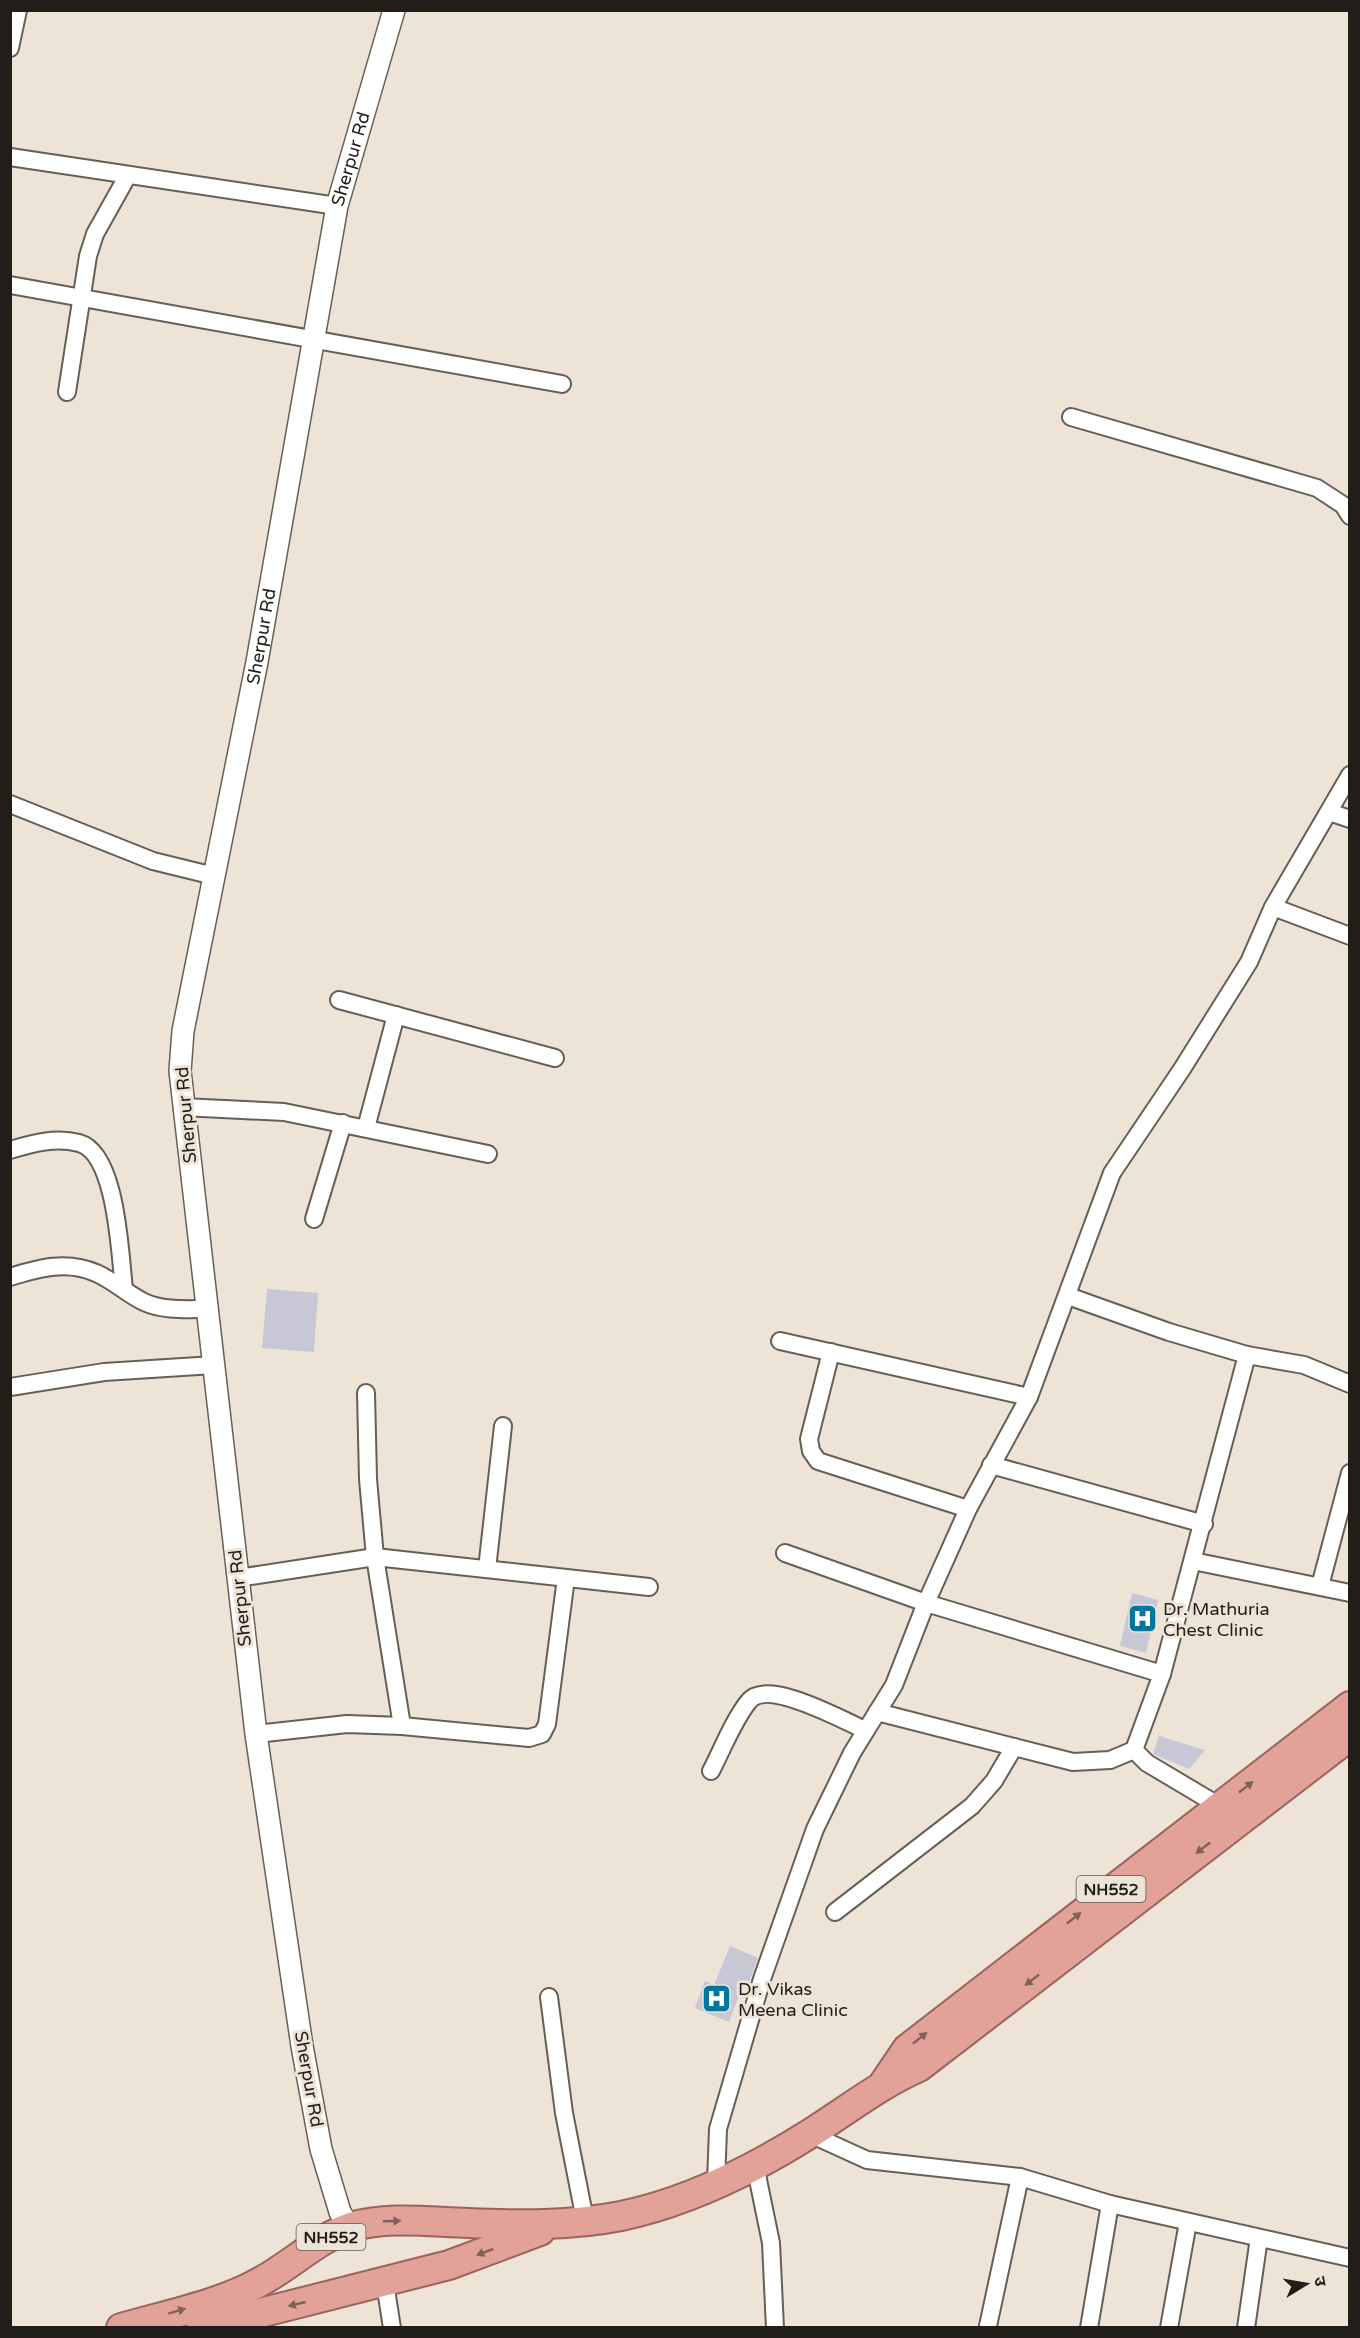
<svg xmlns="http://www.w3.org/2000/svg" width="1360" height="2338" font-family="'Varela Round','Noto Sans Devanagari',sans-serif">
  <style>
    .building { fill: #c7c7d6 }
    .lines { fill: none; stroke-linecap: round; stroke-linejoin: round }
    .minor-casing { stroke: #675f54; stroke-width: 20 }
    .tertiary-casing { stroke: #675f54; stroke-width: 24 }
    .trunk-casing { stroke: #9a645c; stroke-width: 32 }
    .minor { stroke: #fff; stroke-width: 16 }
    .tertiary { stroke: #fff; stroke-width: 21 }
    .trunk { stroke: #e2a29a; stroke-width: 28 }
    .oneway { fill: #82605a }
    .labels { text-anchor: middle; stroke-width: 6; stroke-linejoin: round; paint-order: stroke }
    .shield { fill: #ede3d6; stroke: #5e5952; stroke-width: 1.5 }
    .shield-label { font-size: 16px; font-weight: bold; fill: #211e19 }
    .street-label { font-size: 18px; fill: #211e19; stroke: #ede3d6 }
    .poi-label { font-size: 18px; fill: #211e19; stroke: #ede3d6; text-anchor: start }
  </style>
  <rect width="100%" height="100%" fill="#ede3d6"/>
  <g class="building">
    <polygon points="267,1289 318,1293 314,1352 262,1348"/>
    <polygon points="1132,1593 1158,1600 1146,1653 1120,1646"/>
    <polygon points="1159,1736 1205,1750 1189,1769 1153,1754"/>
    <polygon points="730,1946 758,1958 747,1987 743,1985 729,2022 695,2008 705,1981 714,1985"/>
  </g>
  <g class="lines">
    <defs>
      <g id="minor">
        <polyline points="10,48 18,10"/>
        <polyline points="10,157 337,206"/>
        <polyline points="10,285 562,384"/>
        <polyline points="67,392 88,256 95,234 128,175"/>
        <polyline points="1071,417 1317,488 1343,505 1350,516"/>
        <polyline points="10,804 153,861 214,876"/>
        <polyline points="1329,812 1350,819"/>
        <polyline points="1273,907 1350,936"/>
        <polyline points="339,1000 555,1058"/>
        <polyline points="182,1107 284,1112 488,1154"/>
        <polyline points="366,1128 396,1015"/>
        <path d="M 10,1150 C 34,1143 55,1137 79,1143 C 117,1153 120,1256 124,1289"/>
        <polyline points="314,1219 343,1123"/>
        <path d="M 10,1277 C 39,1268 67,1260 96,1273 C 113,1280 127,1294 144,1302 C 163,1311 187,1309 208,1309"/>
        <polyline points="1068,1296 1169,1332 1247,1355 1162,1674"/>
        <polyline points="780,1341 1029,1397"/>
        <polyline points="831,1352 809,1439 811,1451 818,1461 968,1509"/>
        <polyline points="1247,1355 1304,1365 1350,1384"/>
        <polyline points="10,1387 104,1372 214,1365"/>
        <polyline points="366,1393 368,1479 375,1557 402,1726"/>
        <polyline points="991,1465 1204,1524"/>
        <polyline points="785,1553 926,1603 1162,1674 1134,1750 1147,1763 1221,1807"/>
        <polyline points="1193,1561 1350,1593"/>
        <polyline points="487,1569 503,1426"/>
        <polyline points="238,1578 375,1557 649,1587"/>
        <polyline points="1320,1586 1350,1473"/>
        <polyline points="877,1712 1073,1762 1110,1760 1134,1750"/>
        <polyline points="256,1734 347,1724 402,1726 529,1738 542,1734 547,1724 566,1578"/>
        <path d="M 711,1771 C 722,1750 734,1719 749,1701 C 767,1678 842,1720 865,1730"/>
        <polyline points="835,1912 972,1806 994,1781 1014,1747"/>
        <polyline points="549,1997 564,2113 585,2220"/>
        <polyline points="810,2134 867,2160 1020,2177 1110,2204 1350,2258"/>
        <polyline points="755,2165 771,2243 775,2328"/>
        <polyline points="716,2183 718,2129 762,1979 815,1829 852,1753 894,1685 926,1603 968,1509 1029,1397 1112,1173 1182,1069 1249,962 1273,907 1350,775"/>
        <polyline points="385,2283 392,2328"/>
        <polyline points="988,2326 1020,2177"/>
        <polyline points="1089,2328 1110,2204"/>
        <polyline points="1169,2328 1188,2222"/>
        <polyline points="1246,2328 1259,2238"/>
      </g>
      <g id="tertiary">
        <path id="s1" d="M 349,2228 L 340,2212 L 321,2149 L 302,2046 L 256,1734 L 180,1071 L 183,1031 L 257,662 L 337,206 L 394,10"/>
      </g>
      <g id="trunk">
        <polyline points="884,2083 907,2049 1350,1706"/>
        <path d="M 121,2328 C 162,2316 221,2304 258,2283 C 289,2267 318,2238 351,2227 C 388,2216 430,2222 468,2223 C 519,2225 571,2226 621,2216 C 688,2202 754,2169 811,2133 C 849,2109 877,2086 919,2067 L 1350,1736"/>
        <polyline points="201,2328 449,2265 540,2231"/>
      </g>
    </defs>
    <use href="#minor" class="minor-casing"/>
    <use href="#tertiary" class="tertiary-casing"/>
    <use href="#trunk" class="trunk-casing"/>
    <use href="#minor" class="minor"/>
    <use href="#tertiary" class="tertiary"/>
    <use href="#trunk" class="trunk"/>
  </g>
  <defs><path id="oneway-solid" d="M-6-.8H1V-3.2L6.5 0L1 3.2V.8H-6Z" transform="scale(1.5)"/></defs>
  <g class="oneway">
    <use href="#oneway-solid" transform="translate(1246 1787) rotate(-38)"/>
    <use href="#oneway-solid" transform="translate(1203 1848) rotate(142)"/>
    <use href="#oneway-solid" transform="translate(1074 1918) rotate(-38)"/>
    <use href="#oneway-solid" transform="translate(1032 1980) rotate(142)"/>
    <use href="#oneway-solid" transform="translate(920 2038) rotate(-38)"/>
    <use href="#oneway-solid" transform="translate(392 2221) rotate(-2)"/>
    <use href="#oneway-solid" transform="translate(485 2252) rotate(159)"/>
    <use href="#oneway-solid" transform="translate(297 2304) rotate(167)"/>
    <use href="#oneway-solid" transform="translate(177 2311) rotate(-17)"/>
  </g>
  <defs>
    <symbol id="hospital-square" viewBox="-11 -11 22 22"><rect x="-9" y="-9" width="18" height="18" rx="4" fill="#0077a0" stroke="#ede3d6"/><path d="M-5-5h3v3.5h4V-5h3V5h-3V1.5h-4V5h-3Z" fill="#fff"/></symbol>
  </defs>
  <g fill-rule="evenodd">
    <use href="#hospital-square" x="1126" y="1602" width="33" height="33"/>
    <use href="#hospital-square" x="700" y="1982" width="33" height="33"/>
  </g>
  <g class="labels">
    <g class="shield">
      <rect x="1076.5" y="1876" width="69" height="26" rx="4.5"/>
      <rect x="296.5" y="2224" width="69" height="26" rx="4.5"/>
    </g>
    <g class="shield-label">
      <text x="1111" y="1895">NH552</text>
      <text x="331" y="2243">NH552</text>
    </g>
    <g class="street-label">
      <text dy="6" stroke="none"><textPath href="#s1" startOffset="2100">Sherpur Rd</textPath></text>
      <text dy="6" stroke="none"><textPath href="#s1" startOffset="1614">Sherpur Rd</textPath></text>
      <text transform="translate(186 1115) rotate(-95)" y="6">Sherpur Rd</text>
      <text transform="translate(240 1598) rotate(-96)" y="6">Sherpur Rd</text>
      <text transform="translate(309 2079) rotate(80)" y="6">Sherpur Rd</text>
    </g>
    <g class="poi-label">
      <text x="1163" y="1615">Dr. Mathuria<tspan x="1163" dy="21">Chest Clinic</tspan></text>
      <text x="738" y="1995">Dr. Vikas<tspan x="738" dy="21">Meena Clinic</tspan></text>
    </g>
  </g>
  <rect width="1360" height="2338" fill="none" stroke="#211e19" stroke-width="24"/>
  <g transform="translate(1306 2284) rotate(79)" stroke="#ede3d6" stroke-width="4.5" paint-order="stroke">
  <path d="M0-4.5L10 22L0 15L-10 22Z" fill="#211e19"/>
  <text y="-9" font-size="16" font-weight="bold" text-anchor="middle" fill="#211e19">उ</text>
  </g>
</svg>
